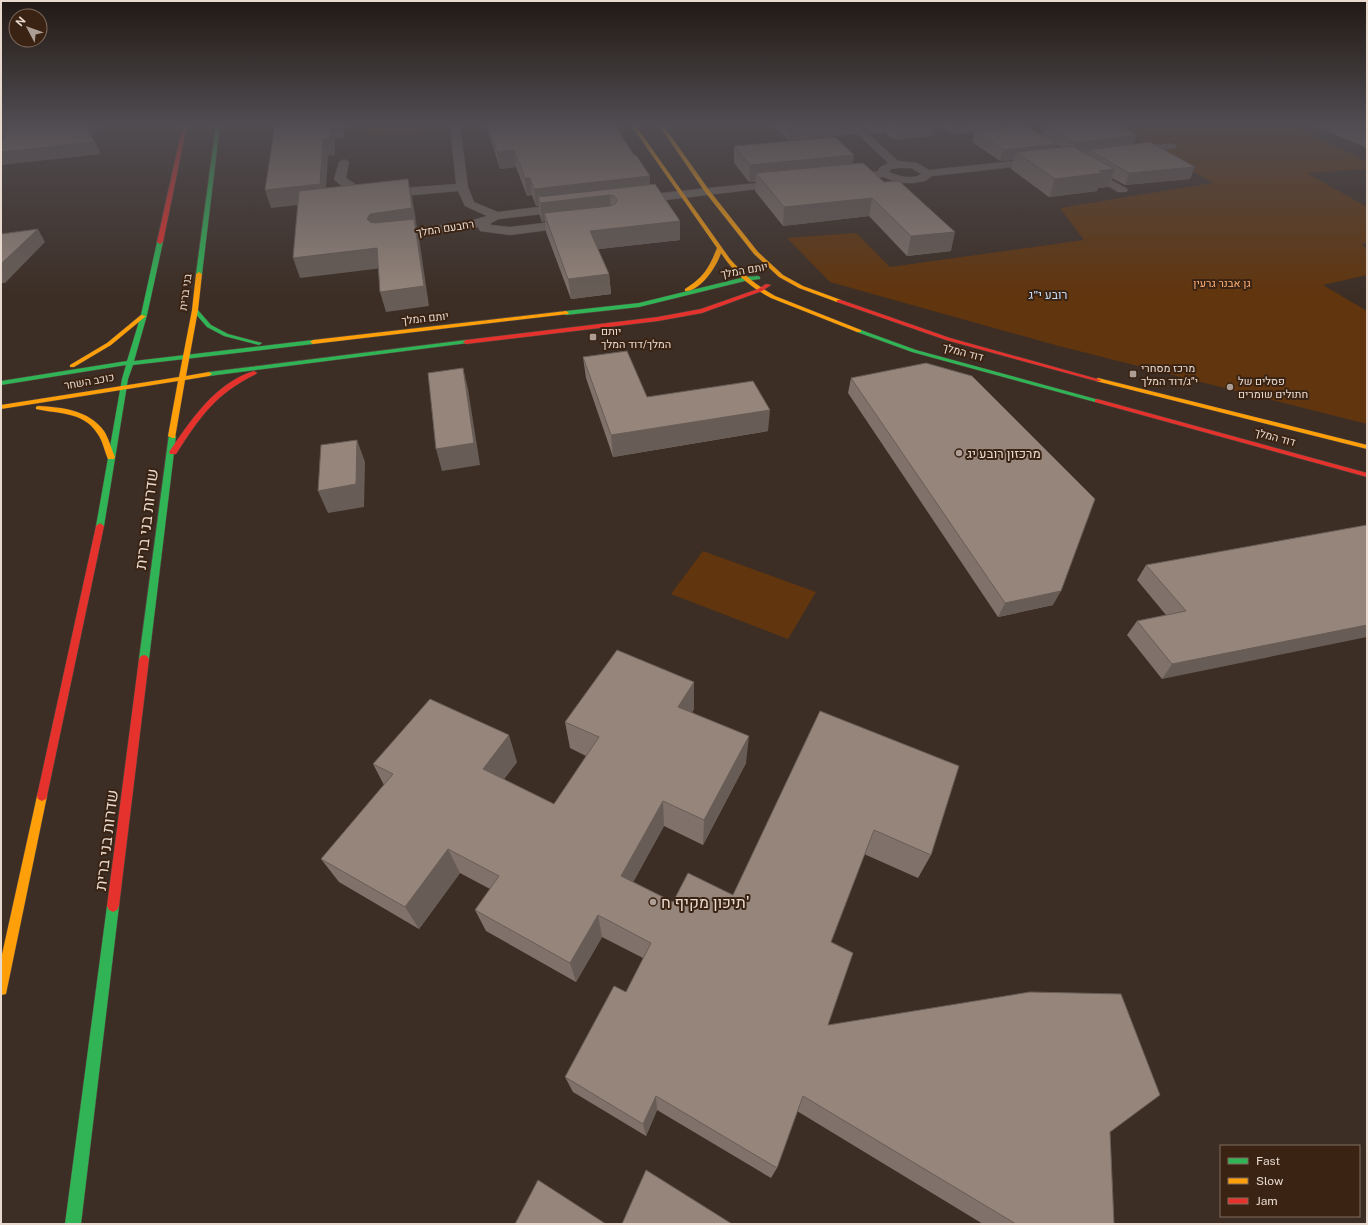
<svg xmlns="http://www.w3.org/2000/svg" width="1368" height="1225" font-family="'Public Sans',Heebo,sans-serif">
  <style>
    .green { fill: #61350d }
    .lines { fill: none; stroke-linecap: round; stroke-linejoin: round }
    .street-casing { stroke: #564a42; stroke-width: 1 }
    .fast-casing { stroke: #564a42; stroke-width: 1 }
    .slow-casing { stroke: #564a42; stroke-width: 1 }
    .jam-casing { stroke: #564a42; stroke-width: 1 }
    .street { fill: #726760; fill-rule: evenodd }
    .fast { fill: #30b455; fill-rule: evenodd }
    .slow { fill: #ff9f0a; fill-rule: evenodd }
    .jam { fill: #e5322d; fill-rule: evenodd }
    .wall { fill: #80726a; fill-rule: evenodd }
    .shaded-wall { fill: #685d56 }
    .building { fill: #95857b; stroke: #685d56 }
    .poi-dot { fill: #ac9e94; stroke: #3a2313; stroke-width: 1.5 }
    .labels { text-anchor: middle; stroke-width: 4; stroke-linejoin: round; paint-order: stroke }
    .far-street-label { font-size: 11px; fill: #e9dad0; stroke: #3a2313 }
    .far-park-label { font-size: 11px; fill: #fcb079; stroke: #3a2313 }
    .far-poi-label { font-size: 11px; fill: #e9dad0; stroke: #3a2313; text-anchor: start }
    .far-neighbourhood-label { font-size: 12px; fill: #c6ddf4; stroke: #3a2313 }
    .poi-label { font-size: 13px; fill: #e9dad0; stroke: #3a2313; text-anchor: start }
    .near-street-label { font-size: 16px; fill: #e9dad0; stroke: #3a2313 }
    .near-poi-label { font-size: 16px; fill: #e9dad0; stroke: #3a2313; text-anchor: start }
  </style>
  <rect width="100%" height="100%" fill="#3c2e25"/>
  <g class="green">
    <polygon points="366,125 434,125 435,131 367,137"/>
    <polygon points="1292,125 1367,162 1367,169 1307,173 1367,207 1367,243 1361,244 1367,249 1367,275 1323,285 1367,311 1367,424 1055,345 830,282 787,238 856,233 890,267 1084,240 1060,208 1213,183 1115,126"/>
    <polygon points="703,551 816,592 788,639 671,594"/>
  </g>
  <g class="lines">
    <defs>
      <g id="street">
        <polygon points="335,125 345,125 343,138 335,138 334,136"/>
        <path d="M 450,125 L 460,125 L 468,187 L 474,202 L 498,212 L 569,203 L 573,204 L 575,207 L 573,210 L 569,211 L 499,219 L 491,223 L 491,225 L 510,227 L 576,219 L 580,220 L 582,223 L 580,226 L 510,235 L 480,231 L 478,227 L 467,230 L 388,240 L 384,239 L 382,236 L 384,233 L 388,232 L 466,222 L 487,216 L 465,206 L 458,191 C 428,193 354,206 334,179 L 339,162 L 344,159 L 349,162 L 346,178 L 357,185 L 377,190 L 456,184 Z"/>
        <path d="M 848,125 L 859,125 L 898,161 L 917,163 L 929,170 L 1042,158 L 1047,161 L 1042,164 L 932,176 L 925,181 L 913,183 L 898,183 L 883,177 L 846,180 L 842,179 L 840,177 L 842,175 L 878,171 L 879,168 L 888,163 ZM 899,168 L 911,168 L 921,174 C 912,180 898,176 889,172 L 891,169 Z"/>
        <polygon points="939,125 951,125 955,128 983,125 1023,125 1049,143 1048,145 1040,145 1013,128 953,134"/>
        <polygon points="1172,143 1177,146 1176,148 1130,154 1125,151 1130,148"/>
        <polygon points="1084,165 1126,188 1128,190 1126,192 1118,192 1080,170 1079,168 1080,166"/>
        <polygon points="786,180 792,183 790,185 633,204 629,202 627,200 629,198 633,196"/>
      </g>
      <g id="fast">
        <polygon points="216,125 220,125 202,274 199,276 196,274"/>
        <polygon points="160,240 163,242 147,315 134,361 313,340 316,342 313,344 133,365 128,379 104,526 100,529 96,526 122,379 126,365 1,385 1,381 127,361 141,315 157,242"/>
        <polygon points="758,276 760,277 760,279 745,281 639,307 566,315 563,313 566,311 639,303 745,277"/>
        <polygon points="193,309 197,309 211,325 228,334 262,343 259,345 224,336 207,327 193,311"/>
        <polygon points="857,330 861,330 916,350 1099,400 1100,401 1099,402 1095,402 912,352 857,332"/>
        <polygon points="466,340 469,342 468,343 209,376 206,374 209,372"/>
        <polygon points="169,434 172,434 176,436 149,659 147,662 141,662 139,659"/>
        <polygon points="113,900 117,902 119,906 81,1224 65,1224 107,906 109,902"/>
      </g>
      <g id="slow">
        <path d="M 631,125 L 635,125 L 730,259 C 744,275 756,285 775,296 L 861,330 L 861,332 L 857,332 L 771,298 C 750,287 734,273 721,253 C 717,266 700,292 685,291 L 685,289 C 704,277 709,268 717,248 Z"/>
        <polygon points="659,125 663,125 709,190 758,252 783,275 803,286 841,300 841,302 837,302 799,288 779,277 754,254 705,192"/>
        <polygon points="199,272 202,274 198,310 186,376 209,372 212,374 209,376 185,380 175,438 172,438 168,436 178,381 1,409 1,405 179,377 192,310 196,274"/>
        <polygon points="566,311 569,313 568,314 313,344 310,342 313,340"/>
        <polygon points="141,315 146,316 111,345 74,367 70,367 70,365 107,343"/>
        <polygon points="1098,378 1367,445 1367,449 1096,381 1095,380"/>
        <path d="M 38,406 C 61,407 89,410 104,431 C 109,439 111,448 115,457 L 114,459 L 108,459 C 104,450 103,441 97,433 C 83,411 57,414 36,409 L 36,407 Z"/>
        <polygon points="42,791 46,793 47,796 7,989 6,994 1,995 1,959 37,796 38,793"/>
      </g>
      <g id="jam">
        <polygon points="183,125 187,125 163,242 160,244 157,242"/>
        <polygon points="766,284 771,285 762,291 702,313 658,321 466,344 463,342 466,340 658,317 701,309 758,289"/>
        <polygon points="837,300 841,300 950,338 1101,380 1100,381 1096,381 946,340 837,302"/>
        <path d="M 254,371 L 257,373 L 256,374 C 215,394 200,417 176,454 L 170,454 L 169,452 C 191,420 215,383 254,371 Z"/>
        <polygon points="1097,399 1367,473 1367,477 1095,402 1095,400"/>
        <polygon points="100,523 104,526 47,796 46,799 42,801 38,799 37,796 96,526"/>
        <polygon points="144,655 147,656 149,659 119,906 117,910 113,912 109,910 107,906 139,659 141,656"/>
      </g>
    </defs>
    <use href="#street" class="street-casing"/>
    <use href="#fast" class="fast-casing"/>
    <use href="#slow" class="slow-casing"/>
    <use href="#jam" class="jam-casing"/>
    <use href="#street" class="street"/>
    <use href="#fast" class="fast"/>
    <use href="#slow" class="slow"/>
    <use href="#jam" class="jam"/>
  </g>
  <g class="wall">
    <polygon points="486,125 615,125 634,155 650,176 650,184 680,240 598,249 609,274 611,294 571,299 546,232 545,221 542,222 540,216 539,206 536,206 532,195 527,196 516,167 500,169"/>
    <polygon points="774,125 857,125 856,134 788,140"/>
    <polygon points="861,125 934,125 932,136 895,140 885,132 870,133"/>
    <path d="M 1045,125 L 1118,125 L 1133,145 L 1190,179 L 1125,185 L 1112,178 L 1108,187 L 1098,188 L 1097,191 L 1049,197 L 1011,169 L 1013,160 L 1000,161 L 972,142 L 975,130 L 1042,135 ZM 1057,145 L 1061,147 L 1056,148 Z"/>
    <polygon points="1314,125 1367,125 1367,148"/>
    <polygon points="734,146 853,164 951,251 907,256 869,216 783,226 755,191 756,182 749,182 734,163"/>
    <polygon points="583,357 647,397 768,431 613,457 586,378"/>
    <polygon points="851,378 1053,605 998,617 848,393"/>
    <polygon points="1367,525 1162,679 1127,635 1137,621 1166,615 1137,580 1146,565"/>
    <polygon points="694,682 694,709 692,712 746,763 703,845 664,826 633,882 673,902 733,895 820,711 931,855 918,878 864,854 831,942 828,1025 1110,1132 1114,1224 983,1224 797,1111 777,1168 771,1178 657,1110 646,1136 573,1092 565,1077 626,992 643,958 602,937 576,982 486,931 475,910 490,889 460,873 419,929 339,882 321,859 384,785 373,764 517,762 504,779 554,804 586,756 570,748 565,722"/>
  </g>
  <g class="shaded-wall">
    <polygon points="1,125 11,125 1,143"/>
    <polygon points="84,125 103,125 90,136"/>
    <polygon points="329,125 334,125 333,131 335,140 335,155 328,156 325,202 271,208 265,190 323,139"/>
    <polygon points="790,125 857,125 856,134 788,140"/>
    <polygon points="871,125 886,125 885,132 870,133"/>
    <polygon points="897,125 934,125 932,136 895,140"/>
    <polygon points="1137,135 1132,147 1089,150 1088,152 1071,154 1075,143"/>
    <polygon points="95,142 101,154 1,165 1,152"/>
    <polygon points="1057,144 1054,156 1016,152 1013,160 1000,161 1003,150"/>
    <polygon points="514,150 516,167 500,169 497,152"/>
    <polygon points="854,155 852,172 756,173 756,182 749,182 750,165"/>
    <polygon points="1195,167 1190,179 1125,185 1129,173"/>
    <polygon points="1115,169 1108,187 1098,188 1097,191 1049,197 1055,179 1099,171"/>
    <polygon points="650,176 650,193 614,196 610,195 611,214 544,213 545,221 542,222 540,203 538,197 539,206 536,206 534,189"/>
    <polygon points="525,178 530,178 532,195 527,196"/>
    <polygon points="408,179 412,197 417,227 416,227 419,238 429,306 386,312 380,292 424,286 376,233 367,219 370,214"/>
    <polygon points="872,198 869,216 783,226 784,207"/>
    <polygon points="680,221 680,240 591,250 590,231"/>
    <polygon points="38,229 45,242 5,283 1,283 1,264"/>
    <polygon points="955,232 951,251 907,256 911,236"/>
    <polygon points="377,248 383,268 300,278 293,258"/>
    <polygon points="609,274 611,294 571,299 568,279"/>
    <polygon points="463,368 468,389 480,465 442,471 436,449"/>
    <polygon points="770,410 768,431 613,457 611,435"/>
    <polygon points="357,440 365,462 364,507 328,513 318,491"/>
    <polygon points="1061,591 1053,605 998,617 1005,603"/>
    <polygon points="1367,625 1367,637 1162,679 1172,664"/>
    <polygon points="694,682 694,709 679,734 678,707"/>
    <polygon points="509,735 517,762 492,795 483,769"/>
    <polygon points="749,736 746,763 703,845 704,820"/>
    <polygon points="663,801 664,826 624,899 621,876"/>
    <polygon points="448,849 460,873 419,929 405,907"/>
    <polygon points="598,915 602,937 576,982 570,963"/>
    <polygon points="656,1096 657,1110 646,1136 643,1124"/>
  </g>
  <g class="building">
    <polygon points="11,125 84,125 95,142 1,152 1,143"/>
    <polygon points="275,125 331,125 330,139 323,139 320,184 265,190"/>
    <polygon points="488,125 615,125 634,155 636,155 650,176 534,189 530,178 525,178 514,150 497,152"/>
    <polygon points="1046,125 1118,125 1137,135 1075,143"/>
    <polygon points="1351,125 1367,125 1367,131"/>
    <polygon points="1027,126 1057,144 1003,150 975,130"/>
    <polygon points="835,137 854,155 750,165 734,146"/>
    <polygon points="1150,142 1195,167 1129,173 1089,150"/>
    <polygon points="1072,146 1115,169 1099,171 1103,173 1055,179 1016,152"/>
    <polygon points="863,163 884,182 899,181 955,232 911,236 872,198 784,207 756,173"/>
    <polygon points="408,179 412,208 370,214 367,219 370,222 375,223 414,219 424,286 380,292 377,248 293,258 299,191"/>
    <polygon points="655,184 680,221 590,231 609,274 568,279 544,213 610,206 615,204 617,200 614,196 610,195 540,203 538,197"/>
    <polygon points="38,229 1,264 1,234"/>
    <polygon points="627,351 647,397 753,381 770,410 611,435 583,357"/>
    <polygon points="926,363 972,376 1095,499 1061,591 1005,603 851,378"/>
    <polygon points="463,368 474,443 436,449 428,373"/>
    <polygon points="357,440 356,484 318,491 321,445"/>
    <polygon points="1367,525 1367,625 1172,664 1137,621 1186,611 1146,565"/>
    <polygon points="617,650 694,682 678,707 749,736 704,820 663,801 621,876 673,902 688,873 733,895 820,711 959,766 931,855 874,830 831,942 853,953 828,1025 1030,992 1121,994 1160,1095 1110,1132 1114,1224 1016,1224 803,1096 777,1168 656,1096 643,1124 565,1077 614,986 626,992 651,943 598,915 570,963 475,910 499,876 448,849 405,907 321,859 393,774 373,764 430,699 509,735 483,769 554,804 599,737 565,722"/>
    <polygon points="646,1170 732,1224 622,1224"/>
    <polygon points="538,1180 606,1224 515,1224"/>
  </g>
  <linearGradient id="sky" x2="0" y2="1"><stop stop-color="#211914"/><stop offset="0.42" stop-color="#504c51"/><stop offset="1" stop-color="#504c51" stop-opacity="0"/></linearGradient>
  <rect width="1368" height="296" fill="url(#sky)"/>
  <g class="poi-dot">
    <rect x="589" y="333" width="8" height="8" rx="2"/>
    <rect x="1129" y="370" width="8" height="8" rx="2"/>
    <circle cx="1230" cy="387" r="4"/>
    <circle cx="959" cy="453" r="4"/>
    <circle cx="653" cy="902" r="4"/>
  </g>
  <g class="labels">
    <g class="far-street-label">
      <text transform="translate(445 228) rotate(-9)" y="4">רחבעם המלך</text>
      <text transform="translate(744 270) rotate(-10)" y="4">יותם המלך</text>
      <text transform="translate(185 292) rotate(-82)" y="4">בני ברית</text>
      <text transform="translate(425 318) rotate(-6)" y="4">יותם המלך</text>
      <text transform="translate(963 352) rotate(15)" y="4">דוד המלך</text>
      <text transform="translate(89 381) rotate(-10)" y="4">כוכב השחר</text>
      <text transform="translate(1275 437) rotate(15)" y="4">דוד המלך</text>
    </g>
    <g class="far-park-label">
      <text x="1222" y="287">גן אבנר גרעין</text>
    </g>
    <g class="far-poi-label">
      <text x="601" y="335">יותם<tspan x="601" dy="13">המלך/דוד המלך</tspan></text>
      <text x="1141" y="372">מרכז מסחרי<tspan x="1141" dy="13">י״ג/דוד המלך</tspan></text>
      <text x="1238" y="385">פסלים של<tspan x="1238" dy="13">חתולים שומרים</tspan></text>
    </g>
    <g class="far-neighbourhood-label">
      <text x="1048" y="299">רובע י"ג</text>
    </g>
    <g class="poi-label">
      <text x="967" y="458">מרכזון רובע יג</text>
    </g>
    <g class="near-street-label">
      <text transform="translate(146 519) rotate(-83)" y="6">שדרות בני ברית</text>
      <text transform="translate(106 840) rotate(-83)" y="6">שדרות בני ברית</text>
    </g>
    <g class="near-poi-label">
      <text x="661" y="908">תיכון מקיף ח'</text>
    </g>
  </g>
  <rect width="1368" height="1225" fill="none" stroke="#e9dad0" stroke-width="4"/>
  <rect x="1220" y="1145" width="140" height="72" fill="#3a2313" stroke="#806c5f"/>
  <rect x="1228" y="1158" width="20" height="6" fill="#30b455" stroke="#806c5f"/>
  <text x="1256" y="1165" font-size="12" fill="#e9dad0">Fast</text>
  <rect x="1228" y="1178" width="20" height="6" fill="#ff9f0a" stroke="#806c5f"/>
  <text x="1256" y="1185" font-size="12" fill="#e9dad0">Slow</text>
  <rect x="1228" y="1198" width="20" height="6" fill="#e5322d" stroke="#806c5f"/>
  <text x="1256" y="1205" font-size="12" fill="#e9dad0">Jam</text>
  <g transform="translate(28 28) rotate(311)"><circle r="19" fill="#3a2313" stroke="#806c5f"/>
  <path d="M0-3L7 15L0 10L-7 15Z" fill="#ac9e94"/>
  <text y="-6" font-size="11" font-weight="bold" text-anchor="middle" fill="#e9dad0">N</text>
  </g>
</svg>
